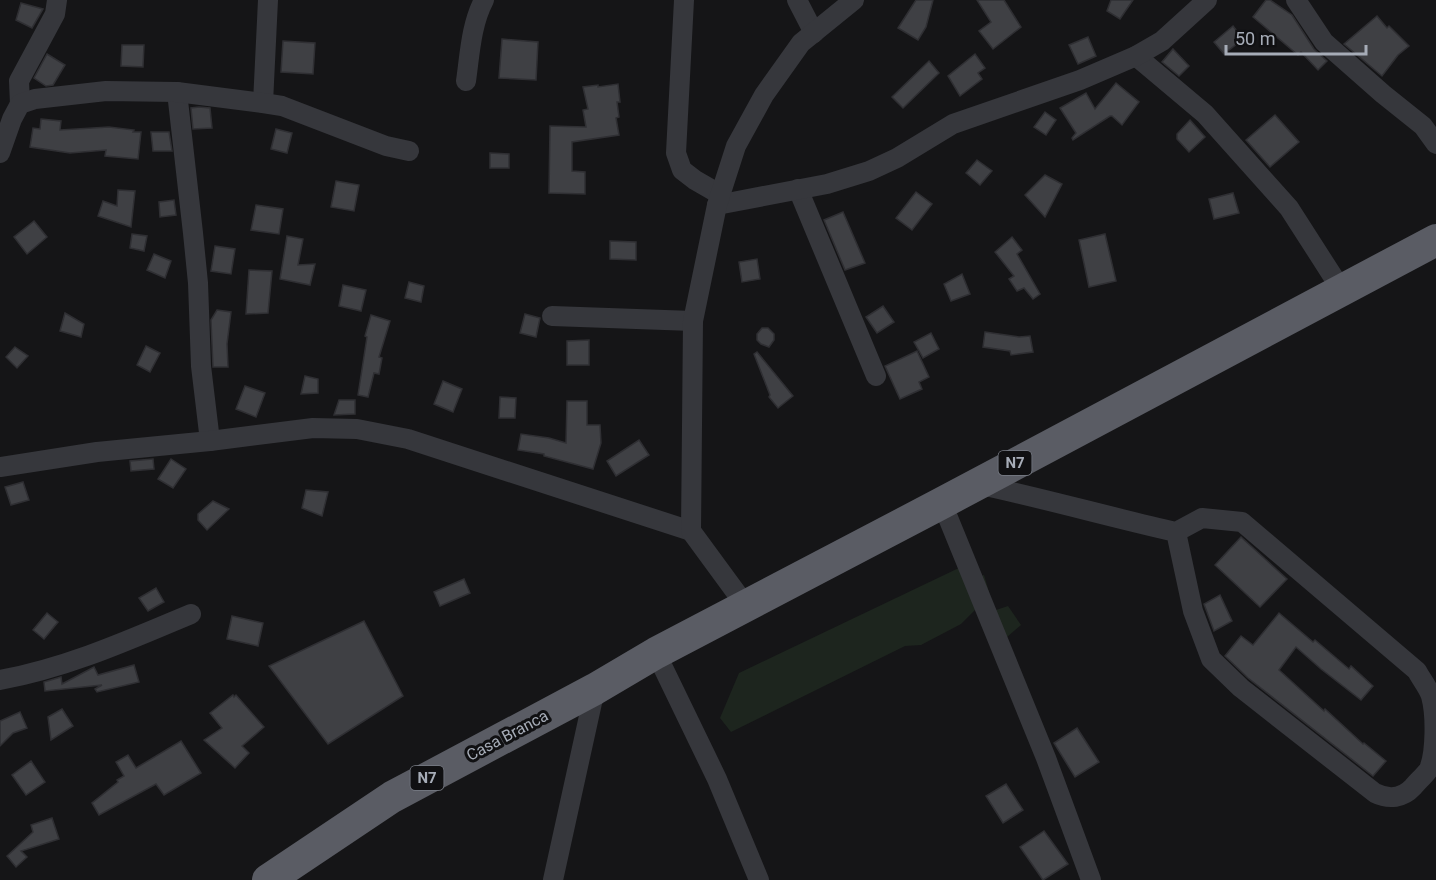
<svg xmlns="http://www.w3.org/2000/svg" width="1436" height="880" font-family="Roboto,sans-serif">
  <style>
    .green { fill: #1d251e }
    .building { fill: #3f4044; stroke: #2f2f33; stroke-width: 1.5 }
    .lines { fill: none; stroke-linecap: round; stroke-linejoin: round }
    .minor { stroke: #36373c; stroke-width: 20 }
    .trunk { stroke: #5a5c64; stroke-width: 32 }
    .labels { text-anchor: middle; stroke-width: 6; stroke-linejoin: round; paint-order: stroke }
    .shield { fill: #101012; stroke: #797d86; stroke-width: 1.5 }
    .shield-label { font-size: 15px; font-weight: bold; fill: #a6acb7 }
    .street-label { font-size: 16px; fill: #a6acb7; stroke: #101012 }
  </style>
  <rect width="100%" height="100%" fill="#151517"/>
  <polygon class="green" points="963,566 969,581 984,575 989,592 987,600 993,611 1008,606 1021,625 999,644 978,607 961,624 921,645 905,646 731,732 720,718 739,673"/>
  <g class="building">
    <polygon points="916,0 933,0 926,27 918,40 898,28"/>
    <polygon points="977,0 1004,0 1021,27 993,49 979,31 991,22"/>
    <polygon points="1111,0 1133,0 1120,19 1107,11"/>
    <polygon points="1266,0 1270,0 1292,15 1314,49 1327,61 1318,70 1301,52 1298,55 1253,17"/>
    <polygon points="21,3 43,9 32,28 16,20"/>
    <polygon points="1377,16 1387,28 1389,26 1409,46 1398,55 1382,76 1344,44"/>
    <polygon points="1233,26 1243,39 1224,54 1214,42"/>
    <polygon points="1088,37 1096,56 1078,64 1069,45"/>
    <polygon points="502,39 538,42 536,80 499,78"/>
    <polygon points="283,41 315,43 313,74 281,72"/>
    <polygon points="122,45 144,45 143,67 121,66"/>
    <polygon points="1173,49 1189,66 1179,76 1162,62"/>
    <polygon points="47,54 65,65 53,85 46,86 34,78"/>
    <polygon points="975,54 985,68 978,73 982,79 960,96 948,76"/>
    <polygon points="929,61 939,73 903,108 892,97"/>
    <polygon points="1116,83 1139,102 1122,125 1112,116 1110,116 1073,140 1072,138 1076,133 1060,108 1086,93 1095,109"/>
    <polygon points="618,84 620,102 617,102 619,117 616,118 619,135 572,142 572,171 585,172 585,194 549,193 550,126 586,127 583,110 588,109 583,87 598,85 598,87"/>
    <polygon points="199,107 210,108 212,128 193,129 191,108"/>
    <polygon points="1045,112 1056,120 1046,135 1034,127"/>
    <polygon points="1275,115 1299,142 1270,167 1246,140"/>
    <polygon points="41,119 61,121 60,130 109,127 134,130 133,132 141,132 138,159 105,156 106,150 70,153 30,147 33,128 40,129"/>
    <polygon points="1190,120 1205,137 1189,152 1177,139 1177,134"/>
    <polygon points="276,129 292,133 287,153 271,149"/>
    <polygon points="151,132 169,132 172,151 153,151"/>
    <polygon points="490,153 509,154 509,168 490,168"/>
    <polygon points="977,160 992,171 980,185 966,173"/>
    <polygon points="1045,175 1062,184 1045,217 1025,195"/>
    <polygon points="336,181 359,185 354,211 331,207"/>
    <polygon points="118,190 135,191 131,227 98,216 103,201 117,206"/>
    <polygon points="916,192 932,204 912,230 896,218"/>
    <polygon points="1233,193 1239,213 1214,219 1209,199"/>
    <polygon points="174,200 176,215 160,217 159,202"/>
    <polygon points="256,205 283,209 279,234 251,230"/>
    <polygon points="843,212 865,263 845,270 824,220"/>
    <polygon points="34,221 47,237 27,254 14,237"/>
    <polygon points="132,234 147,236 144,251 130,248"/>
    <polygon points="1105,234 1116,281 1089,287 1079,240"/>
    <polygon points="287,236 303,239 298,265 315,264 310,285 280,279"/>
    <polygon points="1012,237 1022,250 1017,254 1040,294 1033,299 1024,288 1017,291 1009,279 1014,276 995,252"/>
    <polygon points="610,241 636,242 636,260 610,259"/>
    <polygon points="215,246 235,249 231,274 211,271"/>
    <polygon points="154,254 171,261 165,278 147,270"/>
    <polygon points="757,259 760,279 742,282 739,262"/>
    <polygon points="249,270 272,271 268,313 246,314"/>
    <polygon points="962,274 970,294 951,301 944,284"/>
    <polygon points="409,282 424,286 421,302 405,298"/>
    <polygon points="343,285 366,290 361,311 339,306"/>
    <polygon points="883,306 894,322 877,333 866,317"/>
    <polygon points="217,310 231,312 227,344 228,367 213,367 211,320"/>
    <polygon points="65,313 84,324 81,337 60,331"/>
    <polygon points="525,314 540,318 536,337 520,333"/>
    <polygon points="371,315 390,321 379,357 382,358 379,374 374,373 368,397 358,395 367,337 365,336"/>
    <polygon points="762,328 768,328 774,334 774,340 769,347 761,344 757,340 757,334"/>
    <polygon points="985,332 1019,337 1030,336 1033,352 1011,355 1010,351 983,347"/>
    <polygon points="931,333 939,349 923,358 914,342"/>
    <polygon points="589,340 589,365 567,365 567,341"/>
    <polygon points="146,346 160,353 150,372 137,365"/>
    <polygon points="15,347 28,356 17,368 6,357"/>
    <polygon points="917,351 929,377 919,382 922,389 900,399 885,366"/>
    <polygon points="757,352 793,396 778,408 769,397 770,395 754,354"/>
    <polygon points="305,376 318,379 318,393 301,394"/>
    <polygon points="443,381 462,389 453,412 434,404"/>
    <polygon points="245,386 265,393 256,417 236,409"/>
    <polygon points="500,397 516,398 515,418 499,418"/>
    <polygon points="339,400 355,400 355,414 334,415"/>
    <polygon points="567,401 587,401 587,425 600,425 601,443 593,469 544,456 544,454 518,450 521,434 549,438 566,443"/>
    <polygon points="639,440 649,455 616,476 607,461"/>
    <polygon points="153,459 154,469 131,471 130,461"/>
    <polygon points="171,459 186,469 173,488 158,479"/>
    <polygon points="23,482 29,500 11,505 5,487"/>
    <polygon points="306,490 328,492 322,516 302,508"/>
    <polygon points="213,501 229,509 207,530 198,520 198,514"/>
    <polygon points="1241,537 1287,579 1260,607 1215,565"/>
    <polygon points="464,579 470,593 440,606 434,592"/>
    <polygon points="156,588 164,602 148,611 139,598"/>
    <polygon points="1220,595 1232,621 1214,631 1204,604"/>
    <polygon points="47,613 58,622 44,639 33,630"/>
    <polygon points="1279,613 1313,642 1315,640 1349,669 1351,666 1373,686 1361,700 1321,669 1296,647 1279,670 1324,711 1325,709 1363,744 1364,743 1386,761 1373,776 1248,678 1225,656 1241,636 1253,645"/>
    <polygon points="232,616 263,623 258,646 227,639"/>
    <polygon points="364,621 403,696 328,744 269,666"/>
    <polygon points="134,665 139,682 97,692 95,689 102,685 45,691 44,682 61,677 62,684 94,667 98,675"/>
    <polygon points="233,695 234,697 236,695 264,727 242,746 249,753 235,768 204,740 222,728 210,713"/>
    <polygon points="62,709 73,726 51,740 48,717"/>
    <polygon points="20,712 27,728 13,733 0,746 0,721"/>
    <polygon points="1077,728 1099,762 1075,777 1054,743"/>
    <polygon points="181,741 201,773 164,795 156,784 99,815 92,803 118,782 117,780 124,776 116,762 128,755 136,768"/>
    <polygon points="31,761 45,782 26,795 12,775"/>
    <polygon points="1006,784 1023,810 1003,823 986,796"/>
    <polygon points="52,818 59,839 21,851 27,857 16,867 7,856 33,832 31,825"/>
    <polygon points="1044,831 1068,864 1043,880 1020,847"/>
  </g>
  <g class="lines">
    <g class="minor">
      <polyline points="684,0 676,153 682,170 695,180 721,195"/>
      <polyline points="797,0 814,33"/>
      <polyline points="1296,0 1324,42 1383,94 1423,126 1436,144"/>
      <polyline points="1136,56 1205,114 1289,208 1341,289"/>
      <path d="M 466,81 C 470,53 471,25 484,0"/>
      <polyline points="177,92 193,233 198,283 201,366 210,441"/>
      <polyline points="263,103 268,0"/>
      <polyline points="20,104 19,81 55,14 57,0"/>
      <polyline points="0,153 12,119 20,104 35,99 106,91 177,92 263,103 282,106 386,146 409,151"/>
      <polyline points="798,189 876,376"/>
      <polyline points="717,205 827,184 869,171 897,158 953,124 1080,80 1136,56 1162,41 1207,0"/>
      <polyline points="552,316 693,321"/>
      <polyline points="0,467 97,452 210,441 313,428 357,429 408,439 691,531"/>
      <path d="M 976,484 C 1043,498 1109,517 1176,532 L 1202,518 L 1242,522 L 1417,671 C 1421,679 1428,687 1431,696 C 1436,714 1436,752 1429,769 C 1425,775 1418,781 1413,787 C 1403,798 1389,800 1375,793 L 1241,688 L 1211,659 L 1193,611 L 1176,532"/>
      <polyline points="942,503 1046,758 1091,880"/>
      <polyline points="746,606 691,531 693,321 717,205 736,146 764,95 801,43 854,0"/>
      <polyline points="656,653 717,779 759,880"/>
      <path d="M 0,680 C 67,668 129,640 191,614"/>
      <polyline points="553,880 595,689"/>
    </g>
    <polyline class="trunk" points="268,880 392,797 595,689 656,653 942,503 1436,240"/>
  </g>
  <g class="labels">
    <g class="shield">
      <rect x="998.5" y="451" width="33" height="24" rx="4.5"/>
      <rect x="410.5" y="766" width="33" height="24" rx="4.5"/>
    </g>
    <g class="shield-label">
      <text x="1015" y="468">N7</text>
      <text x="427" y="783">N7</text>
    </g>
    <g class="street-label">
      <text transform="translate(507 735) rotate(-28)" y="6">Casa Branca</text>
    </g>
  </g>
  <path d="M1226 45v9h140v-9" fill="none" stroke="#a6acb7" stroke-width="3"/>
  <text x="1235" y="45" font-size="18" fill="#a6acb7" stroke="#101012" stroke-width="4.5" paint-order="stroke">50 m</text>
</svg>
